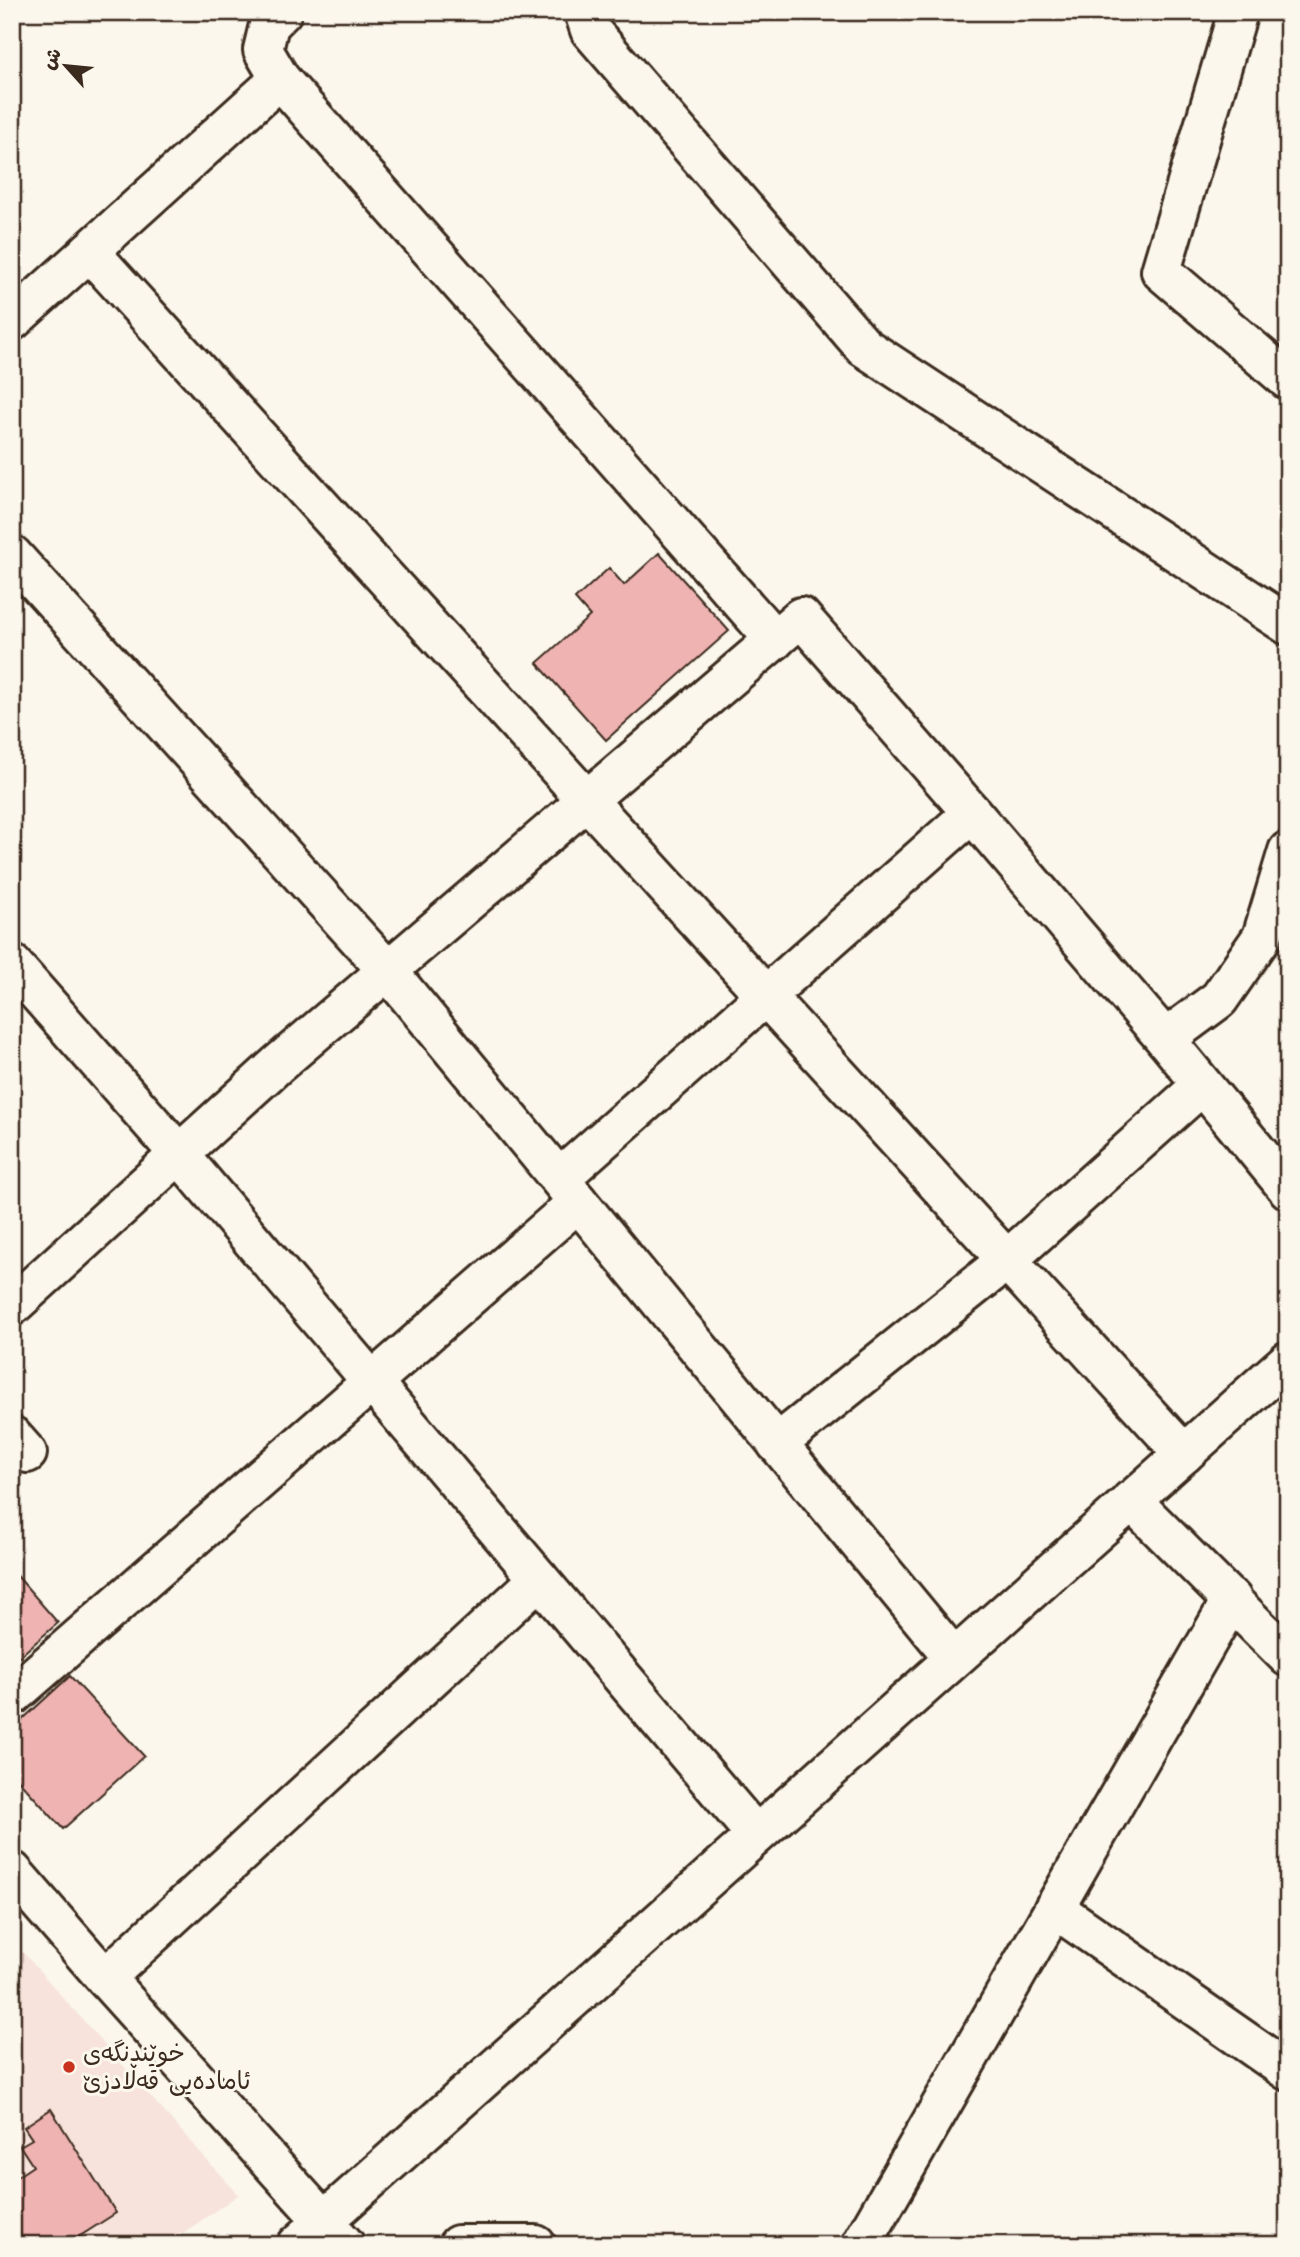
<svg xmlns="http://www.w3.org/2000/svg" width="1300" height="2257" font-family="Kalam,'Playpen Sans Arabic',sans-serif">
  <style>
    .built { fill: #f7e3db }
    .building { fill: #efb3b2; stroke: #3b2a1e; stroke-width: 2 }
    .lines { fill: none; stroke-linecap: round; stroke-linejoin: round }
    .minor-casing { stroke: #3b2a1e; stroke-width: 44 }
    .minor { stroke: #fbf7ec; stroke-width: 38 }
    .poi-dot { fill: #c8321e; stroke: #fbf7ec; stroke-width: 2.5 }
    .labels { text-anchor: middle; stroke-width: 6; stroke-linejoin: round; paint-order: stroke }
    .poi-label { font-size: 24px; fill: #3b2a1e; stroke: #fbf7ec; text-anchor: start }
  </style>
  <rect width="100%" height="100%" fill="#fbf7ec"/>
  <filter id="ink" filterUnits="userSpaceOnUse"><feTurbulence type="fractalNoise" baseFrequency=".0143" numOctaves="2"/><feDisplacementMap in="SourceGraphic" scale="14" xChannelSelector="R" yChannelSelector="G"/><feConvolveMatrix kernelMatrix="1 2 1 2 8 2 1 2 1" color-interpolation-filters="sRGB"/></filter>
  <g filter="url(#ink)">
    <polygon class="built" points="12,1940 238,2195 166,2245 12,2245"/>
    <g class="building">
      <polygon points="659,553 729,631 606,740 537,663 590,616 575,599 609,568 624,585"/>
      <polygon points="12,1570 58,1623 12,1663"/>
      <polygon points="70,1676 144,1756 63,1829 12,1773 12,1729"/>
      <polygon points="51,2109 116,2213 66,2245 12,2245 12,2180 33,2166 20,2146 32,2139 24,2127"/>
    </g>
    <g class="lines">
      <defs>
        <g id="minor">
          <polyline points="282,12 269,25 263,50 280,79 775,640"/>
          <polyline points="584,12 590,30 864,347 1288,625"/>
          <polyline points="1238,12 1161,271 1288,380"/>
          <polyline points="89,251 586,799 1184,1454"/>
          <polyline points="12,321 280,79"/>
          <polyline points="12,555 387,970 954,1658"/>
          <polyline points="12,964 179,1154 756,1835"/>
          <polyline points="1165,1039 1219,999 1262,937 1288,851"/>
          <polyline points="560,1178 972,813"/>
          <polyline points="12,1306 277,1065 801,617 972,813 1165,1039 1288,1189"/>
          <polyline points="12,1436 27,1453"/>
          <polyline points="777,1444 1007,1260 1201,1086"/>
          <polyline points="1131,1500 1288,1657"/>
          <polyline points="12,1696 578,1202"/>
          <polyline points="12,1871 105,1978 345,2245"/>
          <polyline points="1054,1908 1288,2071"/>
          <polyline points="105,1978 539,1579"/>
          <polyline points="297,2245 1288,1361"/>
          <polyline points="458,2245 536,2245"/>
          <polyline points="861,2245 1232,1599"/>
        </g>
      </defs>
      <use href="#minor" class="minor-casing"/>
      <use href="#minor" class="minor"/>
    </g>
  </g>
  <circle class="poi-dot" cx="69" cy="2067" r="7"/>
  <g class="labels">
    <g class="poi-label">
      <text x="83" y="2061">خوێندنگەی<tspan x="83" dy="28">ئامادەیی قەڵادزێ</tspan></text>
    </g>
  </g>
  <rect width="1300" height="2257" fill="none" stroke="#fbf7ec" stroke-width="42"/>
  <rect x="21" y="21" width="1258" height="2215" fill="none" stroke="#3b2a1e" stroke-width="2.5" filter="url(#ink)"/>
  <g transform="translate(66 66) rotate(297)" stroke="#fbf7ec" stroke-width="5" paint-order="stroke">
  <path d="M0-5L12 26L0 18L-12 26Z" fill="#3b2a1e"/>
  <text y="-10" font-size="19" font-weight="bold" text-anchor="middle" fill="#3b2a1e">ش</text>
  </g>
</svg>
